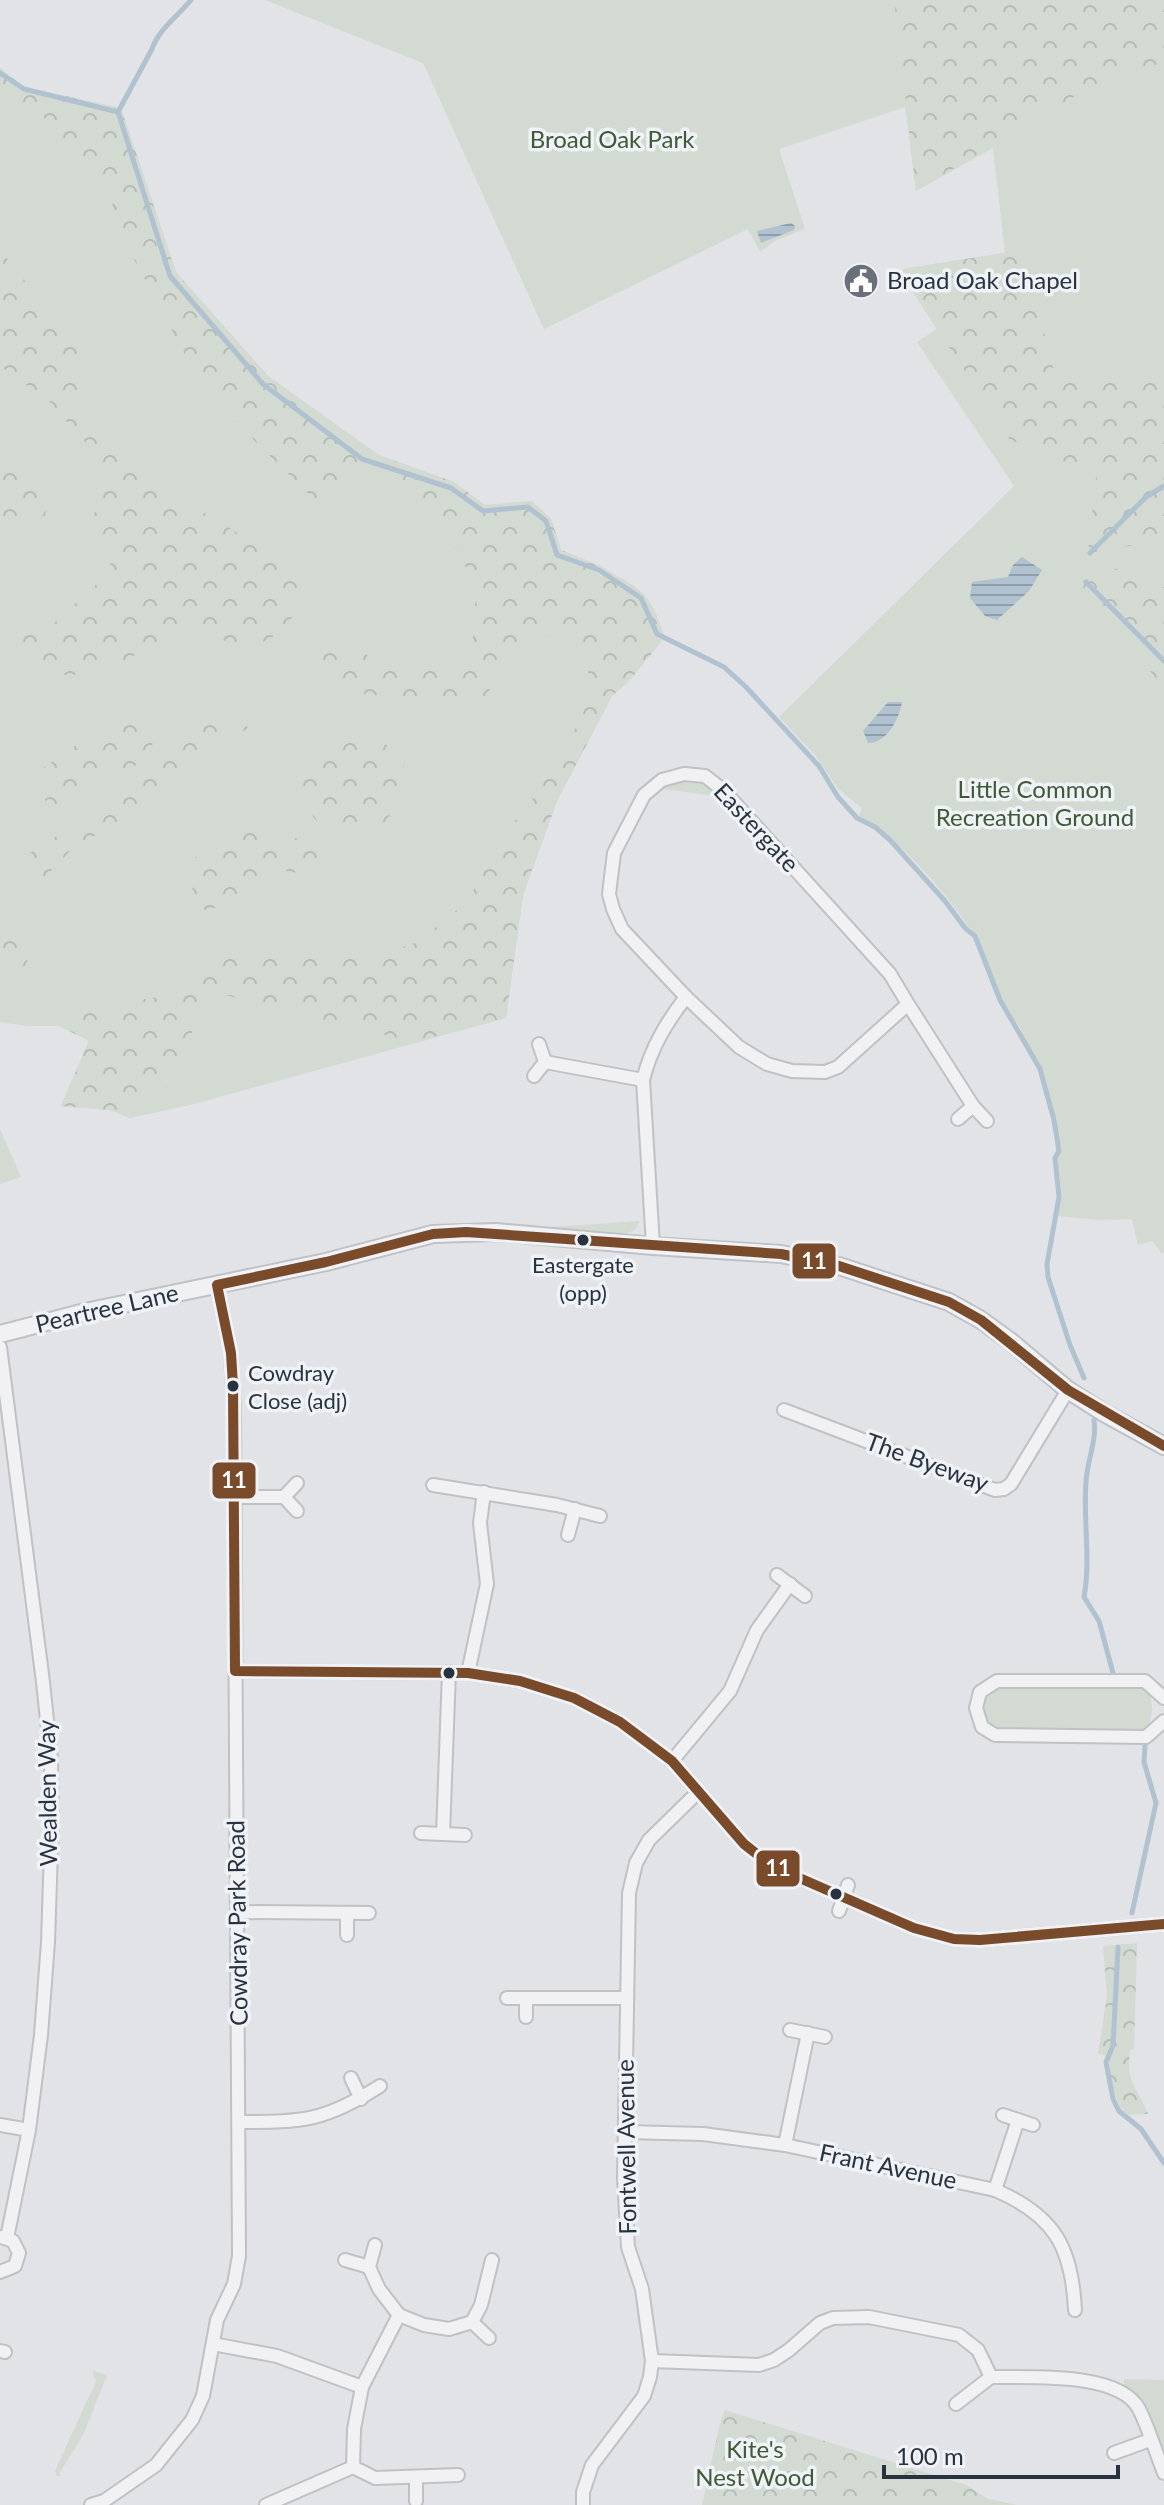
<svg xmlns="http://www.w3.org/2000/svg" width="1164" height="2505" font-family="Lato,sans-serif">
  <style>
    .green { fill: #d2dad2 }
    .forest { fill: url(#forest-crowns) }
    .water { fill: url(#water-rules) }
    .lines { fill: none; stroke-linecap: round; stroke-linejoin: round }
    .stream { stroke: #b0c2d0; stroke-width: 5 }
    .minor-casing { stroke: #bfc1c4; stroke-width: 16 }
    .tertiary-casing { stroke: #bfc1c4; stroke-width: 20 }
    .minor { stroke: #f1f1f3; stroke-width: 12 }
    .tertiary { stroke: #f1f1f3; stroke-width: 16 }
    .bus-1-casing { stroke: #eff2f6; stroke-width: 16 }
    .bus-1 { stroke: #7a4b2a; stroke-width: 10 }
    .bus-dot { fill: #29323f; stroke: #eff2f6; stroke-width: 3 }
    .labels { text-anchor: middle; stroke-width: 7; stroke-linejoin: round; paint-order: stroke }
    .bus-label { font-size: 22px; fill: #29323f; stroke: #eff2f6 }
    .park-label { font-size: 24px; fill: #405a36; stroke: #eff2f6 }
    .poi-label { font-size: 24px; fill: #29323f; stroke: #eff2f6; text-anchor: start }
    .street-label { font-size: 24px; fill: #29323f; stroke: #eff2f6 }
    .line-badge { stroke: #eff2f6; stroke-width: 3 }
    .badge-label { font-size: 22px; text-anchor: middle; font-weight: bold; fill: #fff }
  </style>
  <defs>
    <pattern id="forest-crowns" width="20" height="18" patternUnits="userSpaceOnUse" patternTransform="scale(2)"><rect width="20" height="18" fill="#d2dad2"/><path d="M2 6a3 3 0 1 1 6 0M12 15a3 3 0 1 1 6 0" fill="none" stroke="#b4bcb5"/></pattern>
    <pattern id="water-rules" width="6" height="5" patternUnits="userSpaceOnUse" patternTransform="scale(2)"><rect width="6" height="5" fill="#b0c2d0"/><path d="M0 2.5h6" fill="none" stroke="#8f9eaa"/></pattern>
  </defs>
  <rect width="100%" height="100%" fill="#e1e3e6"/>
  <g class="green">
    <path d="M 265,0 L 1164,0 L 1164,1253 L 1161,1253 L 1153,1241 L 1138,1245 L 1132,1219 L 1099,1220 L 1058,1216 L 1062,1196 L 1057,1159 L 1062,1150 L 1057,1133 L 1057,1120 L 1047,1095 L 1041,1066 L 1027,1045 L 1021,1029 L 1001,999 L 984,958 L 978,935 L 967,925 C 945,891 895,835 859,816 L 862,808 L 838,789 L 816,756 L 779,717 L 1014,486 L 917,342 L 937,329 L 903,277 L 903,269 L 1005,253 L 993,148 L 916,191 L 905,107 L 779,149 L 805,229 L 775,241 L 760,252 L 748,229 L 544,329 L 423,63 Z"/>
    <path d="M 0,68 L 24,87 L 121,108 L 176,272 L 268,376 L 379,455 L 454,482 L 485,505 L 532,501 L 551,519 L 561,550 C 583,559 630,578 645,596 C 655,607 660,624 665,637 L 629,681 L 612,696 L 557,801 L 523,895 L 506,1018 L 190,1105 L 130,1118 L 110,1110 L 61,1106 L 89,1040 L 59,1026 L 28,1026 L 0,1022 Z"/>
    <polygon points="685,780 705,783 719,796 662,789"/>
    <polygon points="0,1129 21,1177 0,1184"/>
    <polygon points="640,1221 634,1230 622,1236 551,1230 552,1227"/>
    <path d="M 1144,1686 C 1155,1698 1154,1719 1144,1731 L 996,1729 L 985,1723 L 982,1708 L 985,1695 L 997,1687 Z"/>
    <polygon points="92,2371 107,2375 83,2435 59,2474 61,2476 57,2476 55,2471 96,2381"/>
    <path d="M 1124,2379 L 1164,2380 L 1164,2454 C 1153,2426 1147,2405 1124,2385 Z"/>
  </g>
  <g class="forest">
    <polygon points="894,0 1164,0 1164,62 1087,89 916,191"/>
    <polygon points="0,68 24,87 121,108 176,272 268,376 373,451 364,472 319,504 205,392 134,259 111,201 89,173 60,146 41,112 0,92"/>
    <polygon points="0,250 78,347 78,402 141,477 212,517 275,557 307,585 286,630 261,643 229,643 194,625 98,674 56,675 23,666 17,647 23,629 54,623 111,571 109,548 87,523 101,504 94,452 48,400 0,366"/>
    <polygon points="1022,250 1056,378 1164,379 1164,539 1088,554 1097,468 1051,459 1009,439 903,277 903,269"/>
    <polygon points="389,459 454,482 485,505 532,501 551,519 561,550 601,566 645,595 665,637 629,681 612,696 557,801 523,895 506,1018 414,1042 205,990 179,1075 130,1118 110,1110 61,1106 89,1041 59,1026 69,1006 100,1007 180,993 209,956 235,952 371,958 418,942 468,901 498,842 536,795 568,743 585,709 588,671 573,650 553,633 521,647 478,706 365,694 351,696 320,672 313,651 333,644 356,648 387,668 409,666 456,675 473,637 476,587 441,520 409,506 379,477"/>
    <polygon points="0,463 47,498 44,526 0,528"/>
    <polygon points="1126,567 1164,587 1164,688 1068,572 1085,574"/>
    <polygon points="240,715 248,728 181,777 138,813 75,846 39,883 29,874 30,853 142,782 175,737 183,739 203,723"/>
    <polygon points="133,722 145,722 160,730 150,749 134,767 115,771 55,806 46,802 36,773 84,740"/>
    <polygon points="356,729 382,740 404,764 397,803 381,830 349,834 319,824 301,802 304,761 316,750"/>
    <path d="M 248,823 L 265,827 L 275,842 L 308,836 L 328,841 L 326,863 L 300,873 L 270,869 C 249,900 240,902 205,910 L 192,897 L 193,860 L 227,832 Z"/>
    <path d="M 0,915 C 19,931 28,940 27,966 L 13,975 L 0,979 Z"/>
    <path d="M 1137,1943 L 1134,2049 L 1130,2050 C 1126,2086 1137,2085 1148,2114 L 1128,2115 C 1113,2102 1110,2076 1109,2056 L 1098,2054 L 1107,1996 L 1103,1946 Z"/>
    <polygon points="725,2410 966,2485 988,2499 1017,2505 702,2505 719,2427"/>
  </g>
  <g class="water">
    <polygon points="791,223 795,226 794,230 761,243 757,231"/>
    <polygon points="1022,557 1042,570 1029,591 997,620 985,616 970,598 972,582 1008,577 1013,565"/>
    <path d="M 888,702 L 902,702 C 899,719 887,743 868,743 L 863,731 Z"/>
  </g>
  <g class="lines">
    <g class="stream">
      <polyline points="0,73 24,89 118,112 170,276 263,384 362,459 451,488 483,511 528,507 546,521 557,555 599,570 641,598 657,634 724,667 746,687 819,766 838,797 857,818 875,827 890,840 945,901 965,928 975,936 1000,1000 1040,1069 1054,1120 1059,1151 1055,1158 1059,1197 1047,1264 1048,1277 1070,1345 1084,1378"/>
      <path d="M 118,112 L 152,49 C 158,30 178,16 191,0"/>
      <polyline points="1090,553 1146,497 1164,486"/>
      <polyline points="1086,582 1164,661"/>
      <path d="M 1094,1420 C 1097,1442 1087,1460 1086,1482 C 1083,1521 1091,1559 1084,1597 L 1099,1621 L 1113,1673"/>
      <polyline points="1132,1913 1156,1803 1144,1762 1145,1746"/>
      <polyline points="1118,1947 1113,2046 1106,2062 1113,2099 1119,2111 1141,2129 1164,2163"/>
    </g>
    <defs>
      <g id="minor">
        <polyline points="908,1004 890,974 723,790 705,776 684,774 662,780 644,795 614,853 609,894 613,909 622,929 686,997 739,1047 767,1064 792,1071 825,1072 838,1067 908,1004 973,1106 987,1121"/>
        <polyline points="545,1062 643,1080"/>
        <polyline points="534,1076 545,1062 539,1044"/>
        <polyline points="958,1119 973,1106"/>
        <path d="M 653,1246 L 643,1080 C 651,1048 666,1023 686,997"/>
        <polyline points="0,1347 43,1682 51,1759 52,1818 48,1942 41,2035 29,2130 7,2238"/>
        <polyline points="784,1410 995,1490 1004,1489 1011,1484 1068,1390"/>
        <polyline points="433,1485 557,1505 600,1516"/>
        <polyline points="234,1497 284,1497"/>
        <polyline points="297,1511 284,1497 297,1483"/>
        <polyline points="568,1535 575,1509"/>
        <polyline points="777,1575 805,1596"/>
        <polyline points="235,1671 468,1673 520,1681 574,1698 620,1722 672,1761 744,1844 772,1866 914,1928 954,1939 980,1940 1164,1924"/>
        <polyline points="468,1673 487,1584 480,1523 484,1492"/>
        <polyline points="1164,1698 1145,1681 997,1681 980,1692 976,1708 982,1727 995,1735 1146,1737 1164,1721"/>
        <polyline points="672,1761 730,1691 757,1630 790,1584"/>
        <polyline points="421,1833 465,1835"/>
        <polyline points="443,1834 449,1672"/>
        <polyline points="839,1911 848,1885"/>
        <polyline points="238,1912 369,1913"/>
        <polyline points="347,1935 347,1913"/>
        <polyline points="507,1998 626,1998"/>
        <polyline points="526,2017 526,1998"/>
        <polyline points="790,2030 825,2037"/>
        <polyline points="351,2078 361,2099"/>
        <polyline points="1003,2115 1033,2125"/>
        <path d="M 240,2122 C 304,2122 325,2121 380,2086"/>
        <polyline points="0,2125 29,2130"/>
        <path d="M 626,2132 L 703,2134 L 785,2145 L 995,2190 C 1054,2215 1072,2247 1075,2310"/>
        <polyline points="785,2145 808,2033"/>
        <polyline points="995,2190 1018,2120"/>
        <polyline points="375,2245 369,2267 379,2289 399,2315 424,2325 449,2329 472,2322 481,2305 492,2260"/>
        <polyline points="345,2260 369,2267"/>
        <polyline points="0,2272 15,2266 19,2253 13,2241 1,2237"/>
        <polyline points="472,2322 489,2338"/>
        <polyline points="213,2344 277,2356 362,2387"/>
        <polyline points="0,2351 5,2352"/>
        <path d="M 652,2361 L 759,2365 L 774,2360 L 789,2350 L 820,2323 L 833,2318 L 869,2317 L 959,2335 L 978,2350 L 991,2377 C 1028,2378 1119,2371 1139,2409 C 1149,2429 1156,2453 1164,2473"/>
        <polyline points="956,2404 991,2377"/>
        <polyline points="1114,2453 1150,2440"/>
        <polyline points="353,2467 354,2429 362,2387 399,2315"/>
        <polyline points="416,2477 416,2501"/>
        <polyline points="91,2505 104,2501 156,2465 192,2420 203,2396 217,2320 234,2284 239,2256 234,1412 231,1353 217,1285"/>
        <polyline points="266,2505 353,2467 375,2478 458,2475"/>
        <polyline points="583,2505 583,2492 592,2465 644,2396 650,2377 652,2361 642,2289 628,2247 624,2178 629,1893 636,1863 649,1840 698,1792"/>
      </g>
      <polyline id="tertiary" points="0,1334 85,1312 326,1262 433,1234 496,1232 653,1246 781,1254 839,1266 949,1302 981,1320 1010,1341 1068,1390 1104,1413 1164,1446"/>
    </defs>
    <use href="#minor" class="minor-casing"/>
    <use href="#tertiary" class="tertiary-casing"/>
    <use href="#minor" class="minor"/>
    <use href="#tertiary" class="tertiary"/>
    <defs>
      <polyline id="bus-1" points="1164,1446 1068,1390 981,1320 949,1302 839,1266 781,1254 466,1232 433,1234 326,1262 217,1285 231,1353 233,1386 235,1671 468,1673 520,1681 574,1698 620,1722 672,1761 744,1844 772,1866 914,1928 954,1939 980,1940 1164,1924"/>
    </defs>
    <use href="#bus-1" class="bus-1-casing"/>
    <use href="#bus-1" class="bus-1"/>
  </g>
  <defs>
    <symbol id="civic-disc" viewBox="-11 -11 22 22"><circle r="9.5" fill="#697079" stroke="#eff2f6"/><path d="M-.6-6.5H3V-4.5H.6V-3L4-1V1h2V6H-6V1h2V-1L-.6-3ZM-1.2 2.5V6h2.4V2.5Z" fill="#fff"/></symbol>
  </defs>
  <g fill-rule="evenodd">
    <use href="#civic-disc" x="841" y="261" width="40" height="40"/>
  </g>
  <g class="bus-dot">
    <circle cx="583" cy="1240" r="7"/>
    <circle cx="233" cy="1386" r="7"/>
    <circle cx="449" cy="1673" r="7"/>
    <circle cx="836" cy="1894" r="7"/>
  </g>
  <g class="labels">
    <g class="bus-label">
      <text x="583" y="1273">Eastergate<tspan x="583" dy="28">(opp)</tspan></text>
      <text x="248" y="1381" text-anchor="start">Cowdray<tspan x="248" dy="28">Close (adj)</tspan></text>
    </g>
    <g class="park-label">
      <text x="612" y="148">Broad Oak Park</text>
      <text x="1035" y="798">Little Common<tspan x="1035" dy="28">Recreation Ground</tspan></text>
      <text x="755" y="2458">Kite's<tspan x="755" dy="28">Nest Wood</tspan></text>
    </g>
    <g class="poi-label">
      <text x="887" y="289">Broad Oak Chapel</text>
    </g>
    <g class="street-label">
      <text transform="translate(756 828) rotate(47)" y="8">Eastergate</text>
      <text transform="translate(107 1309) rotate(-13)" y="8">Peartree Lane</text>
      <text transform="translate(927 1463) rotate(20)" y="8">The Byeway</text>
      <text transform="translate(48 1793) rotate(-91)" y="8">Wealden Way</text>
      <text transform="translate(238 1923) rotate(-91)" y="8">Cowdray Park Road</text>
      <text transform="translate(627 2147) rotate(-91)" y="8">Fontwell Avenue</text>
      <text transform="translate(888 2167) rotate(12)" y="8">Frant Avenue</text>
    </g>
  </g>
  <g class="line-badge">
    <rect x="791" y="1242" width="46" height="38" rx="8" fill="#7a4b2a"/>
    <rect x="211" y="1461" width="46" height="39" rx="8" fill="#7a4b2a"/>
    <rect x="755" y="1849" width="46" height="39" rx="8" fill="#7a4b2a"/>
  </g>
  <g class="badge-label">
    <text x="814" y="1269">11</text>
    <text x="234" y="1488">11</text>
    <text x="778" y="1876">11</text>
  </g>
  <path d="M884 2465v12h234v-12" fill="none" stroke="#29323f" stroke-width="4"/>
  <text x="896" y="2465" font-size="24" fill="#29323f" stroke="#eff2f6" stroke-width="6" paint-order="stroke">100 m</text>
</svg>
